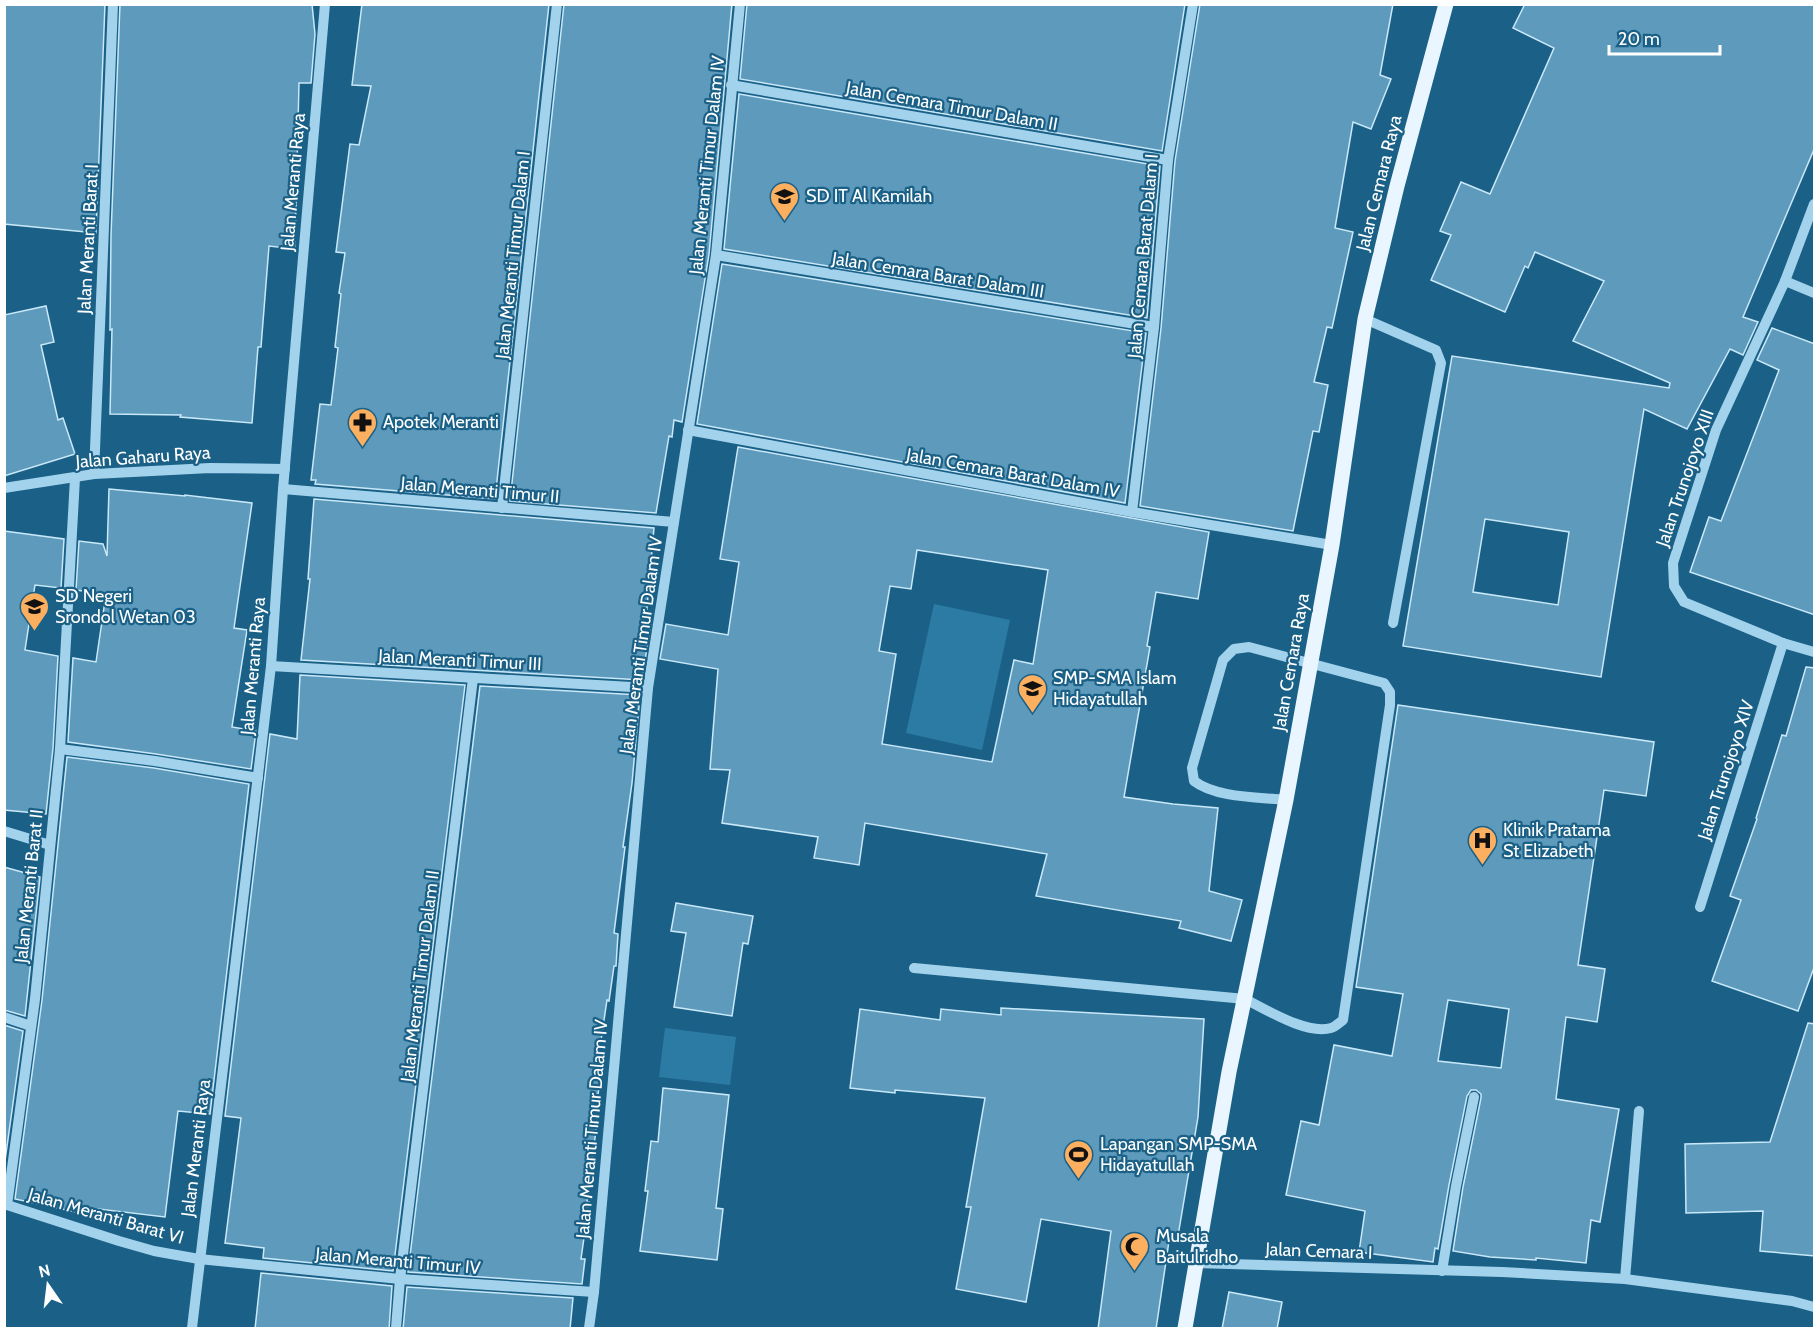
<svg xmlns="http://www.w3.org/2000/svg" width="1819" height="1333" font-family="Cabin,sans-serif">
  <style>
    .green { fill: #2b7ba4 }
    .building { fill: #5d9abb; stroke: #c9e8f9; stroke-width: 1.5; fill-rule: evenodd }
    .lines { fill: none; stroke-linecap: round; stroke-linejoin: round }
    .minor { stroke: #a3d3ec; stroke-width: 10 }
    .major { stroke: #e9f6ff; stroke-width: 15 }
    .labels { text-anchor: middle; stroke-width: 4.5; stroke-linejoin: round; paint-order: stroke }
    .street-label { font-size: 18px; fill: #fff; stroke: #1b6187 }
    .poi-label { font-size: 18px; fill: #fff; stroke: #1b6187; text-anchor: start }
  </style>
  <rect width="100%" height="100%" fill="#1b6187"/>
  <g class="green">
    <polygon points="934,604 1010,620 982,750 906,733"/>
    <polygon points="665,1028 736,1037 730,1085 659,1077"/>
  </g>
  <g class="building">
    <polygon points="4,4 105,4 96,233 4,224"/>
    <polygon points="120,4 312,4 315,34 311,83 299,83 295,249 269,246 261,347 258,347 252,423 180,417 181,415 110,414 112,329 110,330 111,235"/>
    <polygon points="362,4 549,4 495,499 315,484 316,480 311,480 320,404 331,405 338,348 335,347 341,294 339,293 345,253 336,252 350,144 359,145 371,86 352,85"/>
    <polygon points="564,4 732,4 709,254 682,422 674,420 672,437 669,436 656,513 510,501"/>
    <polygon points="747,4 1185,4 1162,151 740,79"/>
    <polygon points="1200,4 1393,4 1380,75 1391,79 1371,129 1353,122 1335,228 1353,232 1332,328 1327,327 1314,382 1328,385 1319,432 1313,431 1293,531 1140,506 1161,328 1175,161"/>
    <path d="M 1525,4 L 1815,4 L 1815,147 L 1743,317 L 1758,322 L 1743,355 L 1730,349 L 1687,429 L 1644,409 L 1601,677 L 1403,646 L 1452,356 L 1669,388 L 1670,383 L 1573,341 L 1604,281 L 1535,252 L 1528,268 L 1525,266 L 1505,312 L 1431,280 L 1451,235 L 1440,231 L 1461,182 L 1490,194 L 1554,48 L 1513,28 ZM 1485,519 L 1569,532 L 1558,605 L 1473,592 Z"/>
    <polygon points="739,94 1160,166 1147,318 724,249"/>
    <polygon points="722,264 1146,333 1125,503 697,424"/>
    <polygon points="46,306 54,342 41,345 58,420 63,418 75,454 4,476 4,315"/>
    <polygon points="1772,328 1815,344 1815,615 1690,572 1709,517 1721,521 1779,370 1757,360"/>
    <path d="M 738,447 L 1209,532 L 1198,599 L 1156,592 L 1147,646 L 1150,647 L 1124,797 L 1173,804 L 1218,808 L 1209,891 L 1242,900 L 1231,941 L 1179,928 L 1181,921 L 1036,896 L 1047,854 L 865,823 L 859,865 L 814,858 L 818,837 L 722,823 L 730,770 L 710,769 L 718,669 L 660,659 L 666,624 L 728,635 L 739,562 L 720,559 ZM 917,550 L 1048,570 L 1033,664 L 1014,660 L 992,762 L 882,744 L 896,654 L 879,651 L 890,586 L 911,589 Z"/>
    <polygon points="109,489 185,496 185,495 252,503 234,628 247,630 232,727 256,731 251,769 156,754 68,742 73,658 96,662 106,594 76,590 79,541 103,544 107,556"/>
    <polygon points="314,499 654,528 646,619 651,622 642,680 301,660 310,579 308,579"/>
    <polygon points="4,531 64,539 61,588 35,585 25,650 58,656 53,748 46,814 4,810"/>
    <polygon points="1806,667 1815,668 1815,965 1798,1011 1712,981 1741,900 1730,896 1757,819 1756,818 1782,735 1786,736"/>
    <polygon points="300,675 465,685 393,1271 263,1258 264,1248 225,1243 241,1118 225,1116 270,734 297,739"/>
    <polygon points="480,686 640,695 632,783 623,847 625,847 614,933 618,934 616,966 614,966 609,1001 607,1000 596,1074 601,1074 594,1122 597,1122 587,1202 589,1202 581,1259 585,1259 582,1284 408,1272"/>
    <path d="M 1398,705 L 1654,742 L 1646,796 L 1604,790 L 1578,965 L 1605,969 L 1597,1022 L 1566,1017 L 1556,1099 L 1619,1109 L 1600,1222 L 1591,1220 L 1586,1263 L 1536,1258 L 1536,1260 L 1490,1257 L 1453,1251 L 1463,1187 L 1481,1098 L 1481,1094 L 1476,1090 L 1471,1090 L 1467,1096 L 1449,1185 L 1438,1249 L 1435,1248 L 1433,1262 L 1359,1252 L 1365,1211 L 1286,1195 L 1301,1121 L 1319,1125 L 1334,1045 L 1392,1056 L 1403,994 L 1356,987 ZM 1448,1000 L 1509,1009 L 1501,1068 L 1438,1061 Z"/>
    <polygon points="67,757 154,768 249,784 210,1114 178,1111 165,1217 82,1207 80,1213 15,1199 42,1000"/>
    <polygon points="4,867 40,877 25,1016 4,1010"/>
    <polygon points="676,903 753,916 748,944 743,943 732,1016 674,1007 686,933 671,931"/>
    <polygon points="1001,1008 1204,1019 1198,1117 1177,1242 1169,1241 1156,1329 1098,1329 1111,1231 1041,1219 1026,1302 956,1289 971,1207 966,1207 985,1098 895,1090 895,1093 850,1088 860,1009 940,1020 941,1009 1001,1015"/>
    <polygon points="1808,1023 1815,1024 1815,1256 1760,1251 1763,1211 1686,1213 1685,1144 1770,1142"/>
    <polygon points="4,1025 23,1031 4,1168"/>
    <polygon points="663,1088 729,1095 716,1208 723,1209 717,1260 640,1251 648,1191 645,1191 651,1141 658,1142"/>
    <polygon points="261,1273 392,1286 389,1329 255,1329"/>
    <polygon points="407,1287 573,1298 570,1329 403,1329"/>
    <polygon points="1229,1292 1282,1302 1277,1329 1222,1329"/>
  </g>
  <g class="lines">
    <g class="minor">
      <polyline points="731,85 1168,160"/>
      <polyline points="1814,204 1785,281 1716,430 1673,563 1674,586 1684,602 1783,643 1814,652"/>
      <polyline points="716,255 1154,327"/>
      <polyline points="1785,281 1814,293"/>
      <polyline points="1365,319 1436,350 1441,363 1393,623"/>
      <polyline points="688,430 1132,512 1332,545"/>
      <polyline points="94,474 113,4"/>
      <polyline points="4,488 94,474 210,468 285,469"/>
      <polyline points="283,489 674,522"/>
      <polyline points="502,508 557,4"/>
      <polyline points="1132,512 1154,327 1168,160 1193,4"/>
      <polyline points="271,666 648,688"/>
      <polyline points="60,749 155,761 258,778"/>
      <polyline points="4,831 50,845"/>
      <polyline points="1700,907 1783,643"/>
      <path d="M 914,968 L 1245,999 C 1267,1010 1307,1035 1331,1028 C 1335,1027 1339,1023 1343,1020 L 1390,705 L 1390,692 L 1384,683 L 1249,647 L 1234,649 L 1223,660 L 1192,768 L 1194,781 C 1216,798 1259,797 1286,800"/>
      <polyline points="4,1017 31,1026"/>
      <polyline points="4,1204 119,1241 154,1251 199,1259 400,1279 594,1292"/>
      <polyline points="7,1205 35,999 60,749 75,478"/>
      <polyline points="1195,1263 1502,1272 1625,1279 1792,1301 1814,1307"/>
      <polyline points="1442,1271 1456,1186 1474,1097"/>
      <polyline points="1625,1279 1639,1111"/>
      <polyline points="192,1328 271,666 283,489 325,4"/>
      <polyline points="396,1328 400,1279 473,678"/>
      <polyline points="589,1328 594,1292 648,688 716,255 740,4"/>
    </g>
    <polyline class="major" points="1185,1328 1229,1072 1286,800 1332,545 1365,319 1397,186 1446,4"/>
  </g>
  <defs>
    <symbol id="school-pin" viewBox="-11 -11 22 30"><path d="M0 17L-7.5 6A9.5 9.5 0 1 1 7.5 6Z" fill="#fdaf60" stroke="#1b6187"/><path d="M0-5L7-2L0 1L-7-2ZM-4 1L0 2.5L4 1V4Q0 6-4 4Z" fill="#111"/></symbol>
    <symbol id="pharmacy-pin" viewBox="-11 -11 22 30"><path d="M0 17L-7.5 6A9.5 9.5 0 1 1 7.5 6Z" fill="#fdaf60" stroke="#1b6187"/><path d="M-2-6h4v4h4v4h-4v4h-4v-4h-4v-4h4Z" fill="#111"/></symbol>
    <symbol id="hospital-pin" viewBox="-11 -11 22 30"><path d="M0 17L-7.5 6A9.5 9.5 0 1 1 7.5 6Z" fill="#fdaf60" stroke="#1b6187"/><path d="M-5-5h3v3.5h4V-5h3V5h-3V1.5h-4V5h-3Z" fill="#111"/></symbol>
    <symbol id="stadium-pin" viewBox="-11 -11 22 30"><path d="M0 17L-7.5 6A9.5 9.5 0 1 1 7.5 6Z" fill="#fdaf60" stroke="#1b6187"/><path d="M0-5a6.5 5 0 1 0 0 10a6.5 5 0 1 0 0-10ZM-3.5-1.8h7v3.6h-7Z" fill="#111"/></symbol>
    <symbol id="mosque-pin" viewBox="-11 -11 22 30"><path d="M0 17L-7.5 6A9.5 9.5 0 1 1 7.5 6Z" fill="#fdaf60" stroke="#1b6187"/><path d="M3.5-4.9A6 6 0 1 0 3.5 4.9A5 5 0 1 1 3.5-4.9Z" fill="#111"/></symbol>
  </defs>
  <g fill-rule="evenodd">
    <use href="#school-pin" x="768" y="180" width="33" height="45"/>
    <use href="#pharmacy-pin" x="346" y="406" width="33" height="45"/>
    <use href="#school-pin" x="18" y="590" width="33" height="45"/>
    <use href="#school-pin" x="1016" y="672" width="33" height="45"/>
    <use href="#hospital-pin" x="1466" y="824" width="33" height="45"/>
    <use href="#stadium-pin" x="1062" y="1138" width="33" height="45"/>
    <use href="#mosque-pin" x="1118" y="1230" width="33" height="45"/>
  </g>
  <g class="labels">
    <g class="street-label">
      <text transform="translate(952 106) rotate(10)" y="6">Jalan Cemara Timur Dalam II</text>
      <text transform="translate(707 165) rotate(-84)" y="6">Jalan Meranti Timur Dalam IV</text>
      <text transform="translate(293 182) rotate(-85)" y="6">Jalan Meranti Raya</text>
      <text transform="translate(1379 183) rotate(-76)" y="6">Jalan Cemara Raya</text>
      <text transform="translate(88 239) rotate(-87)" y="6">Jalan Meranti Barat I</text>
      <text transform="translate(513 255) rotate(-84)" y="6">Jalan Meranti Timur Dalam I</text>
      <text transform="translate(1143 256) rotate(-85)" y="6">Jalan Cemara Barat Dalam I</text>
      <text transform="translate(938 275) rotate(9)" y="6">Jalan Cemara Barat Dalam III</text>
      <text transform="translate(143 457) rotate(-4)" y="6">Jalan Gaharu Raya</text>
      <text transform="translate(1013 473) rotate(10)" y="6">Jalan Cemara Barat Dalam IV</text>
      <text transform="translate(1685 478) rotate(-71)" y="6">Jalan Trunojoyo XIII</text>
      <text transform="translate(480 490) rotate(5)" y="6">Jalan Meranti Timur II</text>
      <text transform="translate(641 645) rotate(-82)" y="6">Jalan Meranti Timur Dalam IV</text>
      <text transform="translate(460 660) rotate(3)" y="6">Jalan Meranti Timur III</text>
      <text transform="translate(1291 662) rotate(-80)" y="6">Jalan Cemara Raya</text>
      <text transform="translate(253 666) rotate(-85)" y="6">Jalan Meranti Raya</text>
      <text transform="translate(1726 770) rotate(-72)" y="6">Jalan Trunojoyo XIV</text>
      <text transform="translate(29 886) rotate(-84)" y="6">Jalan Meranti Barat II</text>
      <text transform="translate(420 976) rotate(-83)" y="6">Jalan Meranti Timur Dalam II</text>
      <text transform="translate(592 1129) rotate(-85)" y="6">Jalan Meranti Timur Dalam IV</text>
      <text transform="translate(196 1148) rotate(-83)" y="6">Jalan Meranti Raya</text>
      <text transform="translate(106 1216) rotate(16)" y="6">Jalan Meranti Barat VI</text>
      <text transform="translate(1319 1251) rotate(2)" y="6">Jalan Cemara I</text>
      <text transform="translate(398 1261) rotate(5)" y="6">Jalan Meranti Timur IV</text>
    </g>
    <g class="poi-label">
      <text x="806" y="202">SD IT Al Kamilah</text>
      <text x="383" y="428">Apotek Meranti</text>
      <text x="55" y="602">SD Negeri<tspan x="55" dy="21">Srondol Wetan 03</tspan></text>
      <text x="1053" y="684">SMP-SMA Islam<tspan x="1053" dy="21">Hidayatullah</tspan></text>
      <text x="1503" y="836">Klinik Pratama<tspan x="1503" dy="21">St Elizabeth</tspan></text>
      <text x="1100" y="1150">Lapangan SMP-SMA<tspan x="1100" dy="21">Hidayatullah</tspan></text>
      <text x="1156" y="1242">Musala<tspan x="1156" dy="21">Baitulridho</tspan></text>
    </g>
  </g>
  <rect width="1819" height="1333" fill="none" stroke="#ffffff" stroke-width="12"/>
  <g transform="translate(48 1285) rotate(346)" stroke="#1b6187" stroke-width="4.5" paint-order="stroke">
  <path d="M0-4.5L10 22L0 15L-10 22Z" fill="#ffffff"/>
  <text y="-9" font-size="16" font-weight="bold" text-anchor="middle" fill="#ffffff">N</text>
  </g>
  <path d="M1609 45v9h111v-9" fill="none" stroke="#ffffff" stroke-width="3"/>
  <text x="1618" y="45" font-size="18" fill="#ffffff" stroke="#1b6187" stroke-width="4.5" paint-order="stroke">20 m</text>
</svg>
